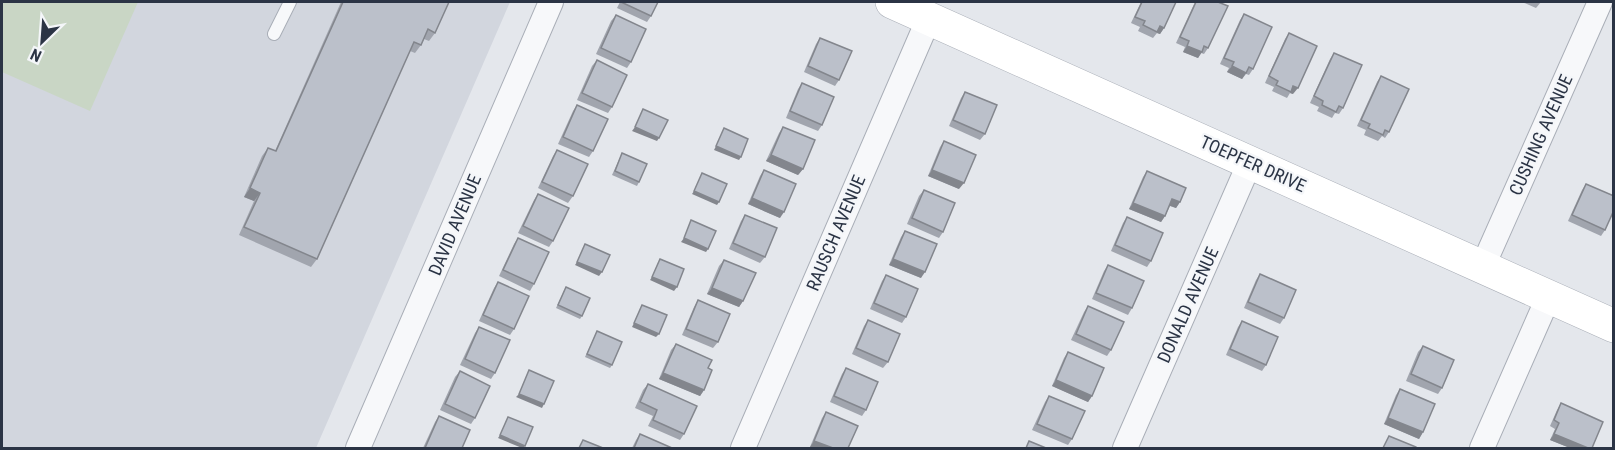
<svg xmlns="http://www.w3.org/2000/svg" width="1615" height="450" font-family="'Roboto Condensed',sans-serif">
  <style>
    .built { fill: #d2d6de }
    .green { fill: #c9d6c5 }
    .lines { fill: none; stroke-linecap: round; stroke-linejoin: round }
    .lane-casing { stroke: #a9aeb7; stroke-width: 14 }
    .street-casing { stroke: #a9aeb7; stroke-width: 26 }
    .secondary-casing { stroke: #a9aeb7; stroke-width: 34 }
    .lane { stroke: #f7f8fa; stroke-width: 12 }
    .street { stroke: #f7f8fa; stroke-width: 24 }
    .secondary { stroke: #fff; stroke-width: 33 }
    .wall { fill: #a1a5ae }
    .shaded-wall { fill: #83868d }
    .building { fill: #bbc0ca; stroke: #83868d; stroke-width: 1.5 }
    .labels { text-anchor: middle; stroke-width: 4.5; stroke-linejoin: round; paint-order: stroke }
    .street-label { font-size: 18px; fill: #2b3445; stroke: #f4f6f9 }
  </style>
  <rect width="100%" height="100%" fill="#e4e7ec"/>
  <polygon class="built" points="2,2 510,2 316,448 2,448"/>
  <polygon class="green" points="2,2 138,2 90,111 2,72"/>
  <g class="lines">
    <defs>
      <polyline id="lane" points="274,34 290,2"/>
      <g id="street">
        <polyline points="1482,268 1600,2"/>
        <polyline points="358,448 551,2"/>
        <polyline points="743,448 929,18"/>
        <polyline points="1125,448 1250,162"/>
        <polyline points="1482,448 1548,298"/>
      </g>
      <polyline id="secondary" points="892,2 1614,326"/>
    </defs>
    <use href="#lane" class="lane-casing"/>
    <use href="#street" class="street-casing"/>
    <use href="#secondary" class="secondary-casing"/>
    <use href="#lane" class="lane"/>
    <use href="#street" class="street"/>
    <use href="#secondary" class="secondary"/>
  </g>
  <g class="wall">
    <polygon points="341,2 449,2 435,33 429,41 424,39 421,45 415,53 410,51 317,259 311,267 239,235 254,201 244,197 262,156 268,148 275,151"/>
    <polygon points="620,2 658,2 651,16 647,22 617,8"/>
    <polygon points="1141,2 1176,2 1164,28 1160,34 1157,33 1153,38 1138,31 1140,27 1131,23"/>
    <polygon points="1195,2 1218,2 1208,48 1204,54 1201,53 1198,58 1183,52 1185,47 1176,43"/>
    <polygon points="1522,2 1541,2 1536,8"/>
    <polygon points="1244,14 1253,69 1249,75 1246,74 1242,79 1227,72 1229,68 1220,64 1240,20"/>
    <polygon points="616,15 631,62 627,68 596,54 611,21"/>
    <polygon points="1289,33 1293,94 1290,93 1287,98 1272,91 1274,87 1265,83 1285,39"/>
    <polygon points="820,38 839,80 835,86 804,72 816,44"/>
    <polygon points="1334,53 1343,108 1339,114 1335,113 1332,118 1317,111 1319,107 1310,103 1330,59"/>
    <polygon points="597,60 612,107 608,113 577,100 592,66"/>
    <polygon points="1381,76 1389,132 1385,138 1382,136 1378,141 1364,135 1366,130 1357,126 1377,82"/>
    <polygon points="802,83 822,125 818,131 786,118 798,89"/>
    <polygon points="965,92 985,134 980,140 949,126 961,98"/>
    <polygon points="577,105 593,151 589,157 558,144 573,111"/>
    <polygon points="783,127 803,169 798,175 766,161 779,133"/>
    <polygon points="944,141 959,189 928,176 940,147"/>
    <polygon points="557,150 573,196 568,203 538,188 553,156"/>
    <polygon points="622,153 639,182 637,186 612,175"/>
    <polygon points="764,170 780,218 748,204 760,176"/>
    <polygon points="1147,171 1180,202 1176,208 1170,206 1165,216 1161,222 1129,209 1143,177"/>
    <polygon points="1586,184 1605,230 1601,236 1568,221 1582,190"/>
    <polygon points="924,190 943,232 939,238 907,224 919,196"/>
    <polygon points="538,194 553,241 549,247 518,233 534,200"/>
    <polygon points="745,215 765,257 760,263 729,249 741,221"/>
    <polygon points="1127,217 1151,261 1147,267 1111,251 1123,223"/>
    <polygon points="905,231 921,278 889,265 901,237"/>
    <polygon points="518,238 534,284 530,291 499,276 514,244"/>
    <polygon points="724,260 743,301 739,307 707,294 719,266"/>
    <polygon points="1108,265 1132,308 1128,315 1092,299 1104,271"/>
    <polygon points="1260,274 1284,318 1280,324 1244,308 1256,280"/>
    <polygon points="886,275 906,317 902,323 870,309 882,281"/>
    <polygon points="498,282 514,329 510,335 479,321 494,288"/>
    <polygon points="566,287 582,316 580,319 556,308"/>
    <polygon points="698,300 718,342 713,348 682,335 694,307"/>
    <polygon points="1088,306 1111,350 1107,356 1071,340 1084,312"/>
    <polygon points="868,320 888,362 883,368 852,354 864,326"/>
    <polygon points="1242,321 1266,365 1262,371 1226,355 1238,327"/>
    <polygon points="479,327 495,373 491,379 460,365 475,333"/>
    <polygon points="597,331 612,365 610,368 585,357"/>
    <polygon points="676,344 708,368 704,390 700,396 659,379 671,350"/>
    <polygon points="1423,346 1442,388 1438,394 1406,381 1418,352"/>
    <polygon points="1068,352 1092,396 1088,402 1052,386 1064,358"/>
    <polygon points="846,368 866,410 862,416 830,402 842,374"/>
    <polygon points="460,371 475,418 471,424 440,410 455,377"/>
    <polygon points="648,384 684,434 680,440 648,426 653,416 635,408 643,390"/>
    <polygon points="1400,389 1423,432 1419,439 1384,424 1396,395"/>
    <polygon points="1049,396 1072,439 1068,445 1032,430 1045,402"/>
    <polygon points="1561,403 1592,448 1570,448 1550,440 1555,429 1550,426 1557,410"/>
    <polygon points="826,412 848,448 814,448 810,447 822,418"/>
    <polygon points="439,416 462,448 423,448 435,422"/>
    <polygon points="640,434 671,448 632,448 636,440"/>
  </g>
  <g class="shaded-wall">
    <polygon points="1160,26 1164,28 1160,34 1157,33"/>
    <polygon points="1187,46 1202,52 1198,58 1183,52"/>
    <polygon points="1232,66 1246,73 1242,79 1227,72"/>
    <polygon points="1293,86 1298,88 1293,94 1290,93"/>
    <polygon points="635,127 659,138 657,141 632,131"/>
    <polygon points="716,146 741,157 739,160 714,150"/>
    <polygon points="771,155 803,169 798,175 766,161"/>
    <polygon points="932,170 964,183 959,189 928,176"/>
    <polygon points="250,188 260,193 254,201 244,197"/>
    <polygon points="694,191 719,202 717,205 692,194"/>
    <polygon points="752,198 784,212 780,218 748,204"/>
    <polygon points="1172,199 1180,202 1176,208 1168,205"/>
    <polygon points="1133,203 1165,216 1161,222 1129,209"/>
    <polygon points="684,238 708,249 706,252 681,242"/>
    <polygon points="893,259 925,272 921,278 889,265"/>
    <polygon points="577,262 602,272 599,276 575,265"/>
    <polygon points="652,277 677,287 674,291 650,280"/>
    <polygon points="712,288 743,301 739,307 707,294"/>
    <polygon points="634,323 659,334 656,337 632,327"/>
    <polygon points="663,373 704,390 700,396 659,379"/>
    <polygon points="1056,380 1092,396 1088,402 1052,386"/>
    <polygon points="519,394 544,404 542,408 516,397"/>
    <polygon points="1388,418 1423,432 1419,439 1384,424"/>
    <polygon points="1554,434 1588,448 1570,448 1550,440"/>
    <polygon points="500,435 525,446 523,448 522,448 498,438"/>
    <polygon points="814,441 833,448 814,448 810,447"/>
  </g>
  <g class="building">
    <polygon points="343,2 449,2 435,33 428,29 421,45 414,42 317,259 244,227 260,193 250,188 268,148 276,151"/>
    <polygon points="621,2 658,2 651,16"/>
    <polygon points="1142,2 1176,2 1164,28 1160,26 1157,32 1143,25 1145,21 1135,17"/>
    <polygon points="1196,2 1218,2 1228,6 1208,48 1204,46 1202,52 1187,46 1189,41 1180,37"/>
    <polygon points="1244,14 1272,27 1253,69 1249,67 1246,73 1232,66 1234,62 1224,58"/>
    <polygon points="616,15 646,29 631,62 601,48"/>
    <polygon points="1289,33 1317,46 1298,88 1293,86 1291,92 1276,85 1278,81 1269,76"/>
    <polygon points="820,38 852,51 839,80 808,66"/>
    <polygon points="1334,53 1362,65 1343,108 1339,106 1336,112 1322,105 1323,101 1314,96"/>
    <polygon points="597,60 627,75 612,107 582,93"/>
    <polygon points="1381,76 1409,89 1389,132 1385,130 1383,135 1368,128 1370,124 1361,120"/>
    <polygon points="802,83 834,97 822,125 790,111"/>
    <polygon points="965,92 997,105 985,134 953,120"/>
    <polygon points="577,105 608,119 593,151 563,137"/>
    <polygon points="643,109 668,120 659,138 635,127"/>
    <polygon points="783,127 815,140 803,169 771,155"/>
    <polygon points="724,128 748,139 741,157 716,146"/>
    <polygon points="944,141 976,155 964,183 932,170"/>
    <polygon points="557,150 588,164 573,196 542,182"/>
    <polygon points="622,153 647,164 639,182 615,171"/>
    <polygon points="764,170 796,184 784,212 752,198"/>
    <polygon points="1147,171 1186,188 1180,202 1172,199 1165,216 1133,203"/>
    <polygon points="702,173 727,184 719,202 694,191"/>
    <polygon points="1586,184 1614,196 1614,210 1605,230 1572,215"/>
    <polygon points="924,190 955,203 943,232 912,218"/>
    <polygon points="538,194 569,208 553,241 523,226"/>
    <polygon points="745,215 777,228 765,257 733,243"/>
    <polygon points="1127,217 1163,233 1151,261 1115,245"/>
    <polygon points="691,220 716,231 708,249 684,238"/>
    <polygon points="905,231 937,244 925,272 893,259"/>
    <polygon points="518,238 549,252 534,284 503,270"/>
    <polygon points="585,244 610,255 602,272 577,262"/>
    <polygon points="660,259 684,269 677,287 652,277"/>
    <polygon points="724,260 756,273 743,301 712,288"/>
    <polygon points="1108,265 1144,281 1132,308 1096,293"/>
    <polygon points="1260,274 1296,290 1284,318 1248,302"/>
    <polygon points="886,275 918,289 906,317 874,303"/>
    <polygon points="498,282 529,296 514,329 483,315"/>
    <polygon points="566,287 590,298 582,316 558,305"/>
    <polygon points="698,300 730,314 718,342 686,329"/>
    <polygon points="642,305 667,315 659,334 634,323"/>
    <polygon points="1088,306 1124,322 1111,350 1076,334"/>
    <polygon points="868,320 900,334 888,362 856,348"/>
    <polygon points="1242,321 1278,337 1266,365 1230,349"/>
    <polygon points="479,327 510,340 495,373 465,359"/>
    <polygon points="597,331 622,342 612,365 587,354"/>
    <polygon points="676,344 712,360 708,368 712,370 704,390 663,373"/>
    <polygon points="1423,346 1454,360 1442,388 1411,374"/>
    <polygon points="1068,352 1104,368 1092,396 1056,380"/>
    <polygon points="846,368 878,382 866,410 834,396"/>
    <polygon points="529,370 554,381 544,404 519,394"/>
    <polygon points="460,371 490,386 475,418 445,404"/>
    <polygon points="648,384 697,406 684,434 653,420 657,410 640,402"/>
    <polygon points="1400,389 1435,404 1423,432 1388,418"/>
    <polygon points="1049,396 1085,411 1072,439 1037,424"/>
    <polygon points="1561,403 1603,422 1592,448 1588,448 1554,434 1559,423 1554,420"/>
    <polygon points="826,412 858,426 848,448 833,448 814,441"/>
    <polygon points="439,416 470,430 462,448 425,448"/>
    <polygon points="508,417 533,427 525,446 500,435"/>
    <polygon points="640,434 672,448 634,448"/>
    <polygon points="1389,436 1416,447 1416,448 1383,448"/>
    <polygon points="583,440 603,448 579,448"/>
    <polygon points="1029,441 1046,448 1026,448"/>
  </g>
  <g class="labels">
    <g class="street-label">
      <text transform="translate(1541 135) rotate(-66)" y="6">CUSHING AVENUE</text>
      <text transform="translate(1253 164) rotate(24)" y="6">TOEPFER DRIVE</text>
      <text transform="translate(455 225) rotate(-67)" y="6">DAVID AVENUE</text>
      <text transform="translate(836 233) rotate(-67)" y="6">RAUSCH AVENUE</text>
      <text transform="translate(1188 305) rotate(-66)" y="6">DONALD AVENUE</text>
    </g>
  </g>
  <rect width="1615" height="450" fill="none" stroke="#2b3445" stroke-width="6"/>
  <g transform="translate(42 42) rotate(205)" stroke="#f4f6f9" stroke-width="4.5" paint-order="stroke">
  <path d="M0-4.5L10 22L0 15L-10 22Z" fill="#2b3445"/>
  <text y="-9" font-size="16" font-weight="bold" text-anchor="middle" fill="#2b3445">N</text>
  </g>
</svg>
